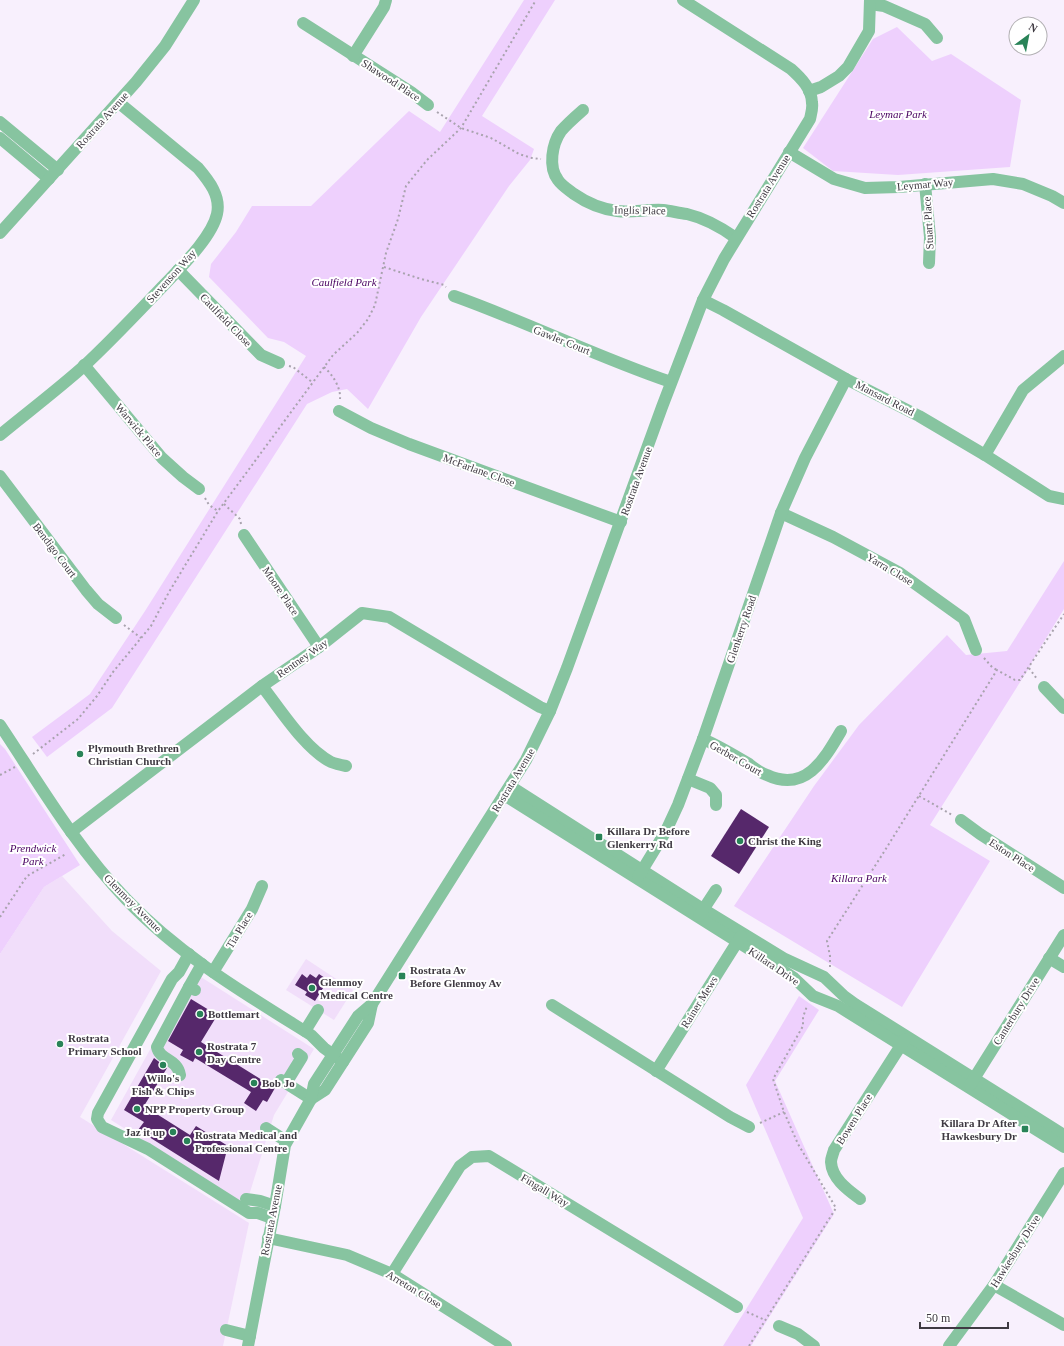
<svg xmlns="http://www.w3.org/2000/svg" width="1064" height="1346" font-family="'Times New Roman',serif">
  <style>
    .built { fill: #f1defa }
    .green { fill: #eed0fd }
    .building { fill: #56286b }
    .lines { fill: none; stroke-linecap: round; stroke-linejoin: round }
    .path { stroke: #a9a3ae; stroke-width: 2; stroke-dasharray: 2 3; stroke-linecap: butt }
    .minor { stroke: #87c4a0; stroke-width: 12 }
    .poi-dot { fill: #298358; stroke: #fff; stroke-width: 1.5 }
    .labels { text-anchor: middle; stroke-width: 4; stroke-linejoin: round; paint-order: stroke }
    .street-label { font-size: 11px; fill: #3f3a42; stroke: #fff }
    .park-label { font-size: 11px; font-style: italic; fill: #480160; stroke: #fff }
    .poi-label { font-size: 11px; font-weight: bold; fill: #3f3a42; stroke: #fff; text-anchor: start }
  </style>
  <rect width="100%" height="100%" fill="#f8f0fd"/>
  <g class="built">
    <polygon points="62,876 112,931 161,971 80,1117 249,1223 223,1346 0,1346 0,954 44,887"/>
    <polygon points="306,959 353,990 334,1020 286,990"/>
    <polygon points="193,972 314,1049 274,1115 246,1205 111,1120"/>
  </g>
  <g class="green">
    <polygon points="524,0 555,0 482,116 534,149 530,160 509,186 421,317 368,409 347,389 332,392 307,404 112,708 47,757 32,737 90,694 145,611 306,356 284,342 268,338 209,277 211,264 236,232 252,206 311,206 409,111 440,132"/>
    <polygon points="897,27 932,61 951,54 1021,100 1010,167 898,175 833,171 803,148 873,39"/>
    <polygon points="1064,561 1064,609 1034,658 1029,668 930,825 990,861 902,1007 734,906 814,786 859,725 947,635 966,655 1007,651"/>
    <polygon points="0,744 5,749 80,865 44,887 0,954"/>
    <polygon points="799,996 819,1010 775,1081 834,1214 751,1346 723,1346 803,1218 746,1085"/>
  </g>
  <g class="building">
    <polygon points="741,809 769,827 739,874 711,856"/>
    <polygon points="302,974 307,978 310,974 316,978 319,974 328,980 315,1001 305,995 307,992 295,985"/>
    <polygon points="191,999 209,1010 206,1014 215,1019 201,1042 275,1088 267,1102 263,1100 256,1111 244,1103 251,1092 195,1058 193,1062 180,1055 183,1050 168,1041"/>
    <polygon points="154,1058 167,1068 144,1106 190,1135 196,1126 228,1146 219,1181 138,1130 144,1122 124,1110"/>
  </g>
  <g class="lines">
    <g class="path">
      <polyline points="437,112 461,128 491,138 519,154 532,158 541,159"/>
      <polyline points="384,267 421,279 444,285 446,287"/>
      <polyline points="289,366 293,367 312,382"/>
      <path d="M 324,367 C 333,375 341,388 340,399"/>
      <polyline points="205,498 209,505 218,511"/>
      <polyline points="224,504 240,519 241,524"/>
      <polyline points="124,625 141,638"/>
      <polyline points="984,658 992,667 997,670"/>
      <polyline points="1029,668 1037,679"/>
      <polyline points="33,754 78,719 97,696 113,672 151,626 169,592 218,511 244,476 333,355 357,333 368,319 375,305 386,253 398,219 406,186 427,160 461,128 536,0"/>
      <polyline points="0,775 15,767"/>
      <polyline points="919,796 952,815"/>
      <polyline points="0,917 27,876 66,854"/>
      <polyline points="830,967 830,956 827,941 882,855 997,670 1015,680 1020,680 1064,614"/>
      <polyline points="760,1123 784,1112"/>
      <polyline points="747,1312 765,1320"/>
      <polyline points="749,1346 836,1208 798,1144 784,1112 773,1079 803,1026 803,1017 807,1006"/>
    </g>
    <g class="minor">
      <polyline points="870,4 884,6 925,24 937,38"/>
      <polyline points="303,23 411,92 428,105"/>
      <polyline points="353,56 384,7 386,0"/>
      <polyline points="809,91 821,87 839,76 848,67 869,31 870,0"/>
      <path d="M 583,110 C 575,117 568,123 561,131 C 552,144 548,167 558,180 C 562,186 569,190 574,194 C 587,203 601,209 617,211 C 632,213 647,209 663,210 C 671,211 679,213 687,214 C 704,218 722,228 736,238"/>
      <polyline points="0,122 58,170"/>
      <polyline points="0,138 49,179"/>
      <polyline points="789,152 834,179 865,188 899,187 993,179 1023,184 1052,196 1064,203"/>
      <polyline points="925,184 930,237 929,263"/>
      <polyline points="0,233 136,82 165,46 194,0"/>
      <polyline points="178,270 261,355 279,363"/>
      <path d="M 454,296 C 527,322 597,357 671,382"/>
      <polyline points="703,300 723,310 846,379 919,416 985,455 1049,496 1064,499"/>
      <polyline points="84,365 162,458 183,477 199,489"/>
      <polyline points="339,411 371,428 409,444 621,522"/>
      <path d="M 0,435 C 28,412 57,390 84,366 C 112,340 139,311 165,284 C 181,267 212,237 217,214 C 221,196 209,181 198,168 L 118,102"/>
      <polyline points="985,455 1023,390 1064,356"/>
      <polyline points="0,476 86,590 98,604 116,618"/>
      <polyline points="781,513 833,537 900,573 964,619 976,650"/>
      <polyline points="244,535 319,647"/>
      <path d="M 262,686 C 280,709 305,749 331,762 C 336,764 341,765 346,766"/>
      <polyline points="1044,687 1064,708"/>
      <path d="M 0,725 C 40,785 76,847 126,899 C 179,955 247,995 311,1035 L 324,1048 L 343,1062"/>
      <path d="M 703,739 C 719,746 734,755 749,764 C 754,768 760,773 767,775 C 805,793 824,760 841,731"/>
      <polyline points="688,779 710,788 716,795 716,805"/>
      <polyline points="510,786 703,909 785,959 824,977 844,996 855,1004 1064,1135"/>
      <polyline points="504,795 776,966 794,978 813,996 838,1006 1064,1147"/>
      <polyline points="961,820 980,834 1064,888"/>
      <polyline points="71,832 262,686 319,647 362,613 389,617 540,707 550,711"/>
      <polyline points="638,877 666,831 678,805 703,739 781,513 805,458 846,379"/>
      <polyline points="699,916 716,890"/>
      <polyline points="189,954 179,972 172,979 98,1113 97,1119 102,1127 148,1149 249,1213 258,1213 272,1218"/>
      <polyline points="1049,958 1064,967"/>
      <polyline points="213,972 252,909 262,886"/>
      <polyline points="195,990 189,987 202,964"/>
      <polyline points="552,1005 730,1117 749,1127"/>
      <polyline points="305,1031 318,1010"/>
      <polyline points="656,1071 741,936"/>
      <path d="M 180,1075 C 177,1058 160,1061 157,1047 L 189,987"/>
      <polyline points="281,1080 311,1099"/>
      <polyline points="286,1083 302,1057 298,1054"/>
      <polyline points="970,1085 1064,935"/>
      <polyline points="311,1099 325,1090 368,1023 372,1004"/>
      <polyline points="266,1128 286,1141"/>
      <polyline points="246,1199 260,1201 275,1206"/>
      <path d="M 860,1199 C 848,1190 832,1179 831,1162 C 831,1158 833,1154 834,1150 L 905,1039"/>
      <polyline points="268,1238 347,1255 392,1274 506,1346"/>
      <polyline points="392,1274 460,1166 472,1157 489,1156 737,1307"/>
      <polyline points="994,1285 1064,1325"/>
      <polyline points="779,1326 798,1334 814,1346"/>
      <polyline points="226,1330 250,1336"/>
      <path d="M 248,1346 L 275,1206 L 285,1145 L 311,1099 L 314,1084 L 358,1016 L 372,1004 L 526,760 L 550,711 L 567,668 L 662,407 L 703,300 L 724,259 L 810,119 C 811,114 813,108 812,103 C 812,89 801,78 791,69 L 683,0"/>
      <polyline points="949,1346 994,1285 1064,1173"/>
    </g>
  </g>
  <g class="poi-dot">
    <circle cx="80" cy="754" r="4"/>
    <rect x="595" y="833" width="8" height="8" rx="2"/>
    <circle cx="740" cy="841" r="4"/>
    <rect x="398" y="972" width="8" height="8" rx="2"/>
    <circle cx="312" cy="988" r="4"/>
    <circle cx="200" cy="1014" r="4"/>
    <circle cx="60" cy="1044" r="4"/>
    <circle cx="199" cy="1052" r="4"/>
    <circle cx="163" cy="1065" r="4"/>
    <circle cx="254" cy="1083" r="4"/>
    <circle cx="137" cy="1109" r="4"/>
    <rect x="1021" y="1125" width="8" height="8" rx="2"/>
    <circle cx="173" cy="1132" r="4"/>
    <circle cx="187" cy="1141" r="4"/>
  </g>
  <g class="labels">
    <g class="street-label">
      <text transform="translate(391 80) rotate(33)" y="4">Shawood Place</text>
      <text transform="translate(102 120) rotate(-48)" y="4">Rostrata Avenue</text>
      <text transform="translate(925 184) rotate(-5)" y="4">Leymar Way</text>
      <text transform="translate(768 186) rotate(-58)" y="4">Rostrata Avenue</text>
      <text transform="translate(640 210) rotate(1)" y="4">Inglis Place</text>
      <text transform="translate(928 223) rotate(-93)" y="4">Stuart Place</text>
      <text transform="translate(171 276) rotate(-48)" y="4">Stevenson Way</text>
      <text transform="translate(226 320) rotate(46)" y="4">Caulfield Close</text>
      <text transform="translate(562 340) rotate(22)" y="4">Gawler Court</text>
      <text transform="translate(885 398) rotate(27)" y="4">Mansard Road</text>
      <text transform="translate(139 430) rotate(50)" y="4">Warwick Place</text>
      <text transform="translate(479 470) rotate(20)" y="4">McFarlane Close</text>
      <text transform="translate(636 481) rotate(-70)" y="4">Rostrata Avenue</text>
      <text transform="translate(55 550) rotate(53)" y="4">Bendigo Court</text>
      <text transform="translate(890 569) rotate(31)" y="4">Yarra Close</text>
      <text transform="translate(281 591) rotate(56)" y="4">Moore Place</text>
      <text transform="translate(741 629) rotate(-71)" y="4">Glenkerry Road</text>
      <text transform="translate(302 658) rotate(-35)" y="4">Rentney Way</text>
      <text transform="translate(736 758) rotate(30)" y="4">Gerber Court</text>
      <text transform="translate(513 780) rotate(-59)" y="4">Rostrata Avenue</text>
      <text transform="translate(1012 855) rotate(33)" y="4">Eston Place</text>
      <text transform="translate(133 903) rotate(45)" y="4">Glenmoy Avenue</text>
      <text transform="translate(239 930) rotate(-59)" y="4">Tia Place</text>
      <text transform="translate(774 966) rotate(34)" y="4">Killara Drive</text>
      <text transform="translate(699 1002) rotate(-58)" y="4">Rainer Mews</text>
      <text transform="translate(1016 1011) rotate(-58)" y="4">Canterbury Drive</text>
      <text transform="translate(854 1119) rotate(-58)" y="4">Bowen Place</text>
      <text transform="translate(545 1190) rotate(31)" y="4">Fingall Way</text>
      <text transform="translate(271 1220) rotate(-79)" y="4">Rostrata Avenue</text>
      <text transform="translate(1015 1251) rotate(-58)" y="4">Hawkesbury Drive</text>
      <text transform="translate(414 1289) rotate(31)" y="4">Arreton Close</text>
    </g>
    <g class="park-label">
      <text x="898" y="118">Leymar Park</text>
      <text x="344" y="286">Caulfield Park</text>
      <text x="33" y="852">Prendwick<tspan x="33" dy="13">Park</tspan></text>
      <text x="859" y="882">Killara Park</text>
    </g>
    <g class="poi-label">
      <text x="88" y="752">Plymouth Brethren<tspan x="88" dy="13">Christian Church</tspan></text>
      <text x="607" y="835">Killara Dr Before<tspan x="607" dy="13">Glenkerry Rd</tspan></text>
      <text x="748" y="845">Christ the King</text>
      <text x="410" y="974">Rostrata Av<tspan x="410" dy="13">Before Glenmoy Av</tspan></text>
      <text x="320" y="986">Glenmoy<tspan x="320" dy="13">Medical Centre</tspan></text>
      <text x="208" y="1018">Bottlemart</text>
      <text x="68" y="1042">Rostrata<tspan x="68" dy="13">Primary School</tspan></text>
      <text x="207" y="1050">Rostrata 7<tspan x="207" dy="13">Day Centre</tspan></text>
      <text x="163" y="1082" text-anchor="middle">Willo's<tspan x="163" dy="13">Fish &amp; Chips</tspan></text>
      <text x="262" y="1087">Bob Jo</text>
      <text x="145" y="1113">NPP Property Group</text>
      <text x="1017" y="1127" text-anchor="end">Killara Dr After<tspan x="1017" dy="13">Hawkesbury Dr</tspan></text>
      <text x="165" y="1136" text-anchor="end">Jaz it up</text>
      <text x="195" y="1139">Rostrata Medical and<tspan x="195" dy="13">Professional Centre</tspan></text>
    </g>
  </g>
  <g transform="translate(1028 36) rotate(32)"><circle r="19" fill="#ffffff" stroke="#b2b0b3"/>
  <path d="M0-3L7 15L0 10L-7 15Z" fill="#298358"/>
  <text y="-6" font-size="11" font-weight="bold" text-anchor="middle" fill="#3f3a42">N</text>
  </g>
  <path d="M920 1322v6h88v-6" fill="none" stroke="#3f3a42" stroke-width="2"/>
  <text x="926" y="1322" font-size="12" fill="#3f3a42" stroke="#ffffff" stroke-width="3" paint-order="stroke">50 m</text>
</svg>
